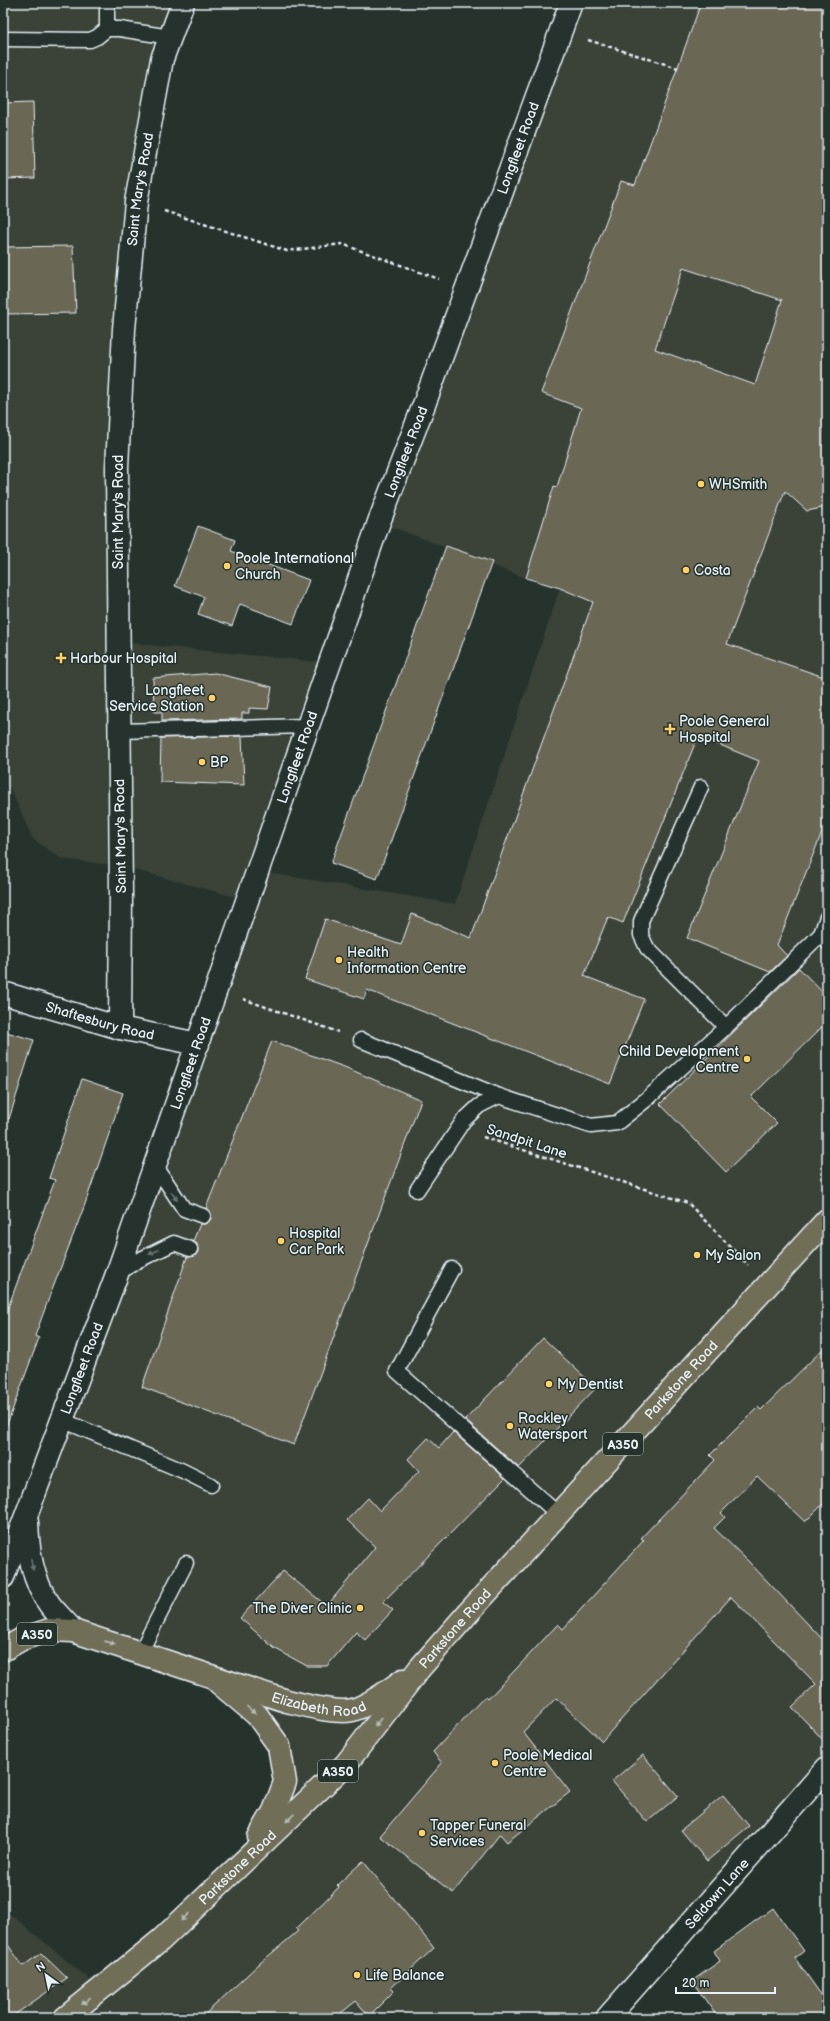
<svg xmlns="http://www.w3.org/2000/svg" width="830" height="2021" font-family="'Balsamiq Sans',sans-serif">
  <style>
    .built { fill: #3b4339 }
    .building { fill: #6b6754; stroke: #e8f1f8; fill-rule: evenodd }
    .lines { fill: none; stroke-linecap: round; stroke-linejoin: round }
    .lane-casing { stroke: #e8f1f8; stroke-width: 17 }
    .street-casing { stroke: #e8f1f8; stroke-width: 25 }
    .secondary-casing { stroke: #e8f1f8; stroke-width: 25 }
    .primary-casing { stroke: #e8f1f8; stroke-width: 25 }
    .path { stroke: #e8f1f8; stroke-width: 2.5; stroke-dasharray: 4 3; stroke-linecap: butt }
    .lane { stroke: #26332d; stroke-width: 14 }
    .street { stroke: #26332d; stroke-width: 22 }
    .secondary { stroke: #26332d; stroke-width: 22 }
    .primary { stroke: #716e59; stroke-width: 22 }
    .oneway { fill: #6a7674 }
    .oneway2 { fill: #b8bdb8 }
    .poi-dot { fill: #ffd166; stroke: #26332d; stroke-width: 1.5 }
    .labels { text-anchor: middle; stroke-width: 3; stroke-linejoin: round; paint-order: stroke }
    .shield { fill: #26332d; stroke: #aeb8bb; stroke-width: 1 }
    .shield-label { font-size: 13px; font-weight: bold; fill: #e8f1f8 }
    .street-label { font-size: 14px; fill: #e8f1f8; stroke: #26332d }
    .poi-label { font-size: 14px; fill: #e8f1f8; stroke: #26332d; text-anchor: start }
  </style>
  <rect width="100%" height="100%" fill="#26332d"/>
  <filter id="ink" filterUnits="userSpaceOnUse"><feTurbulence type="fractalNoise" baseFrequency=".025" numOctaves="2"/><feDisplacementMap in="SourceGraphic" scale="8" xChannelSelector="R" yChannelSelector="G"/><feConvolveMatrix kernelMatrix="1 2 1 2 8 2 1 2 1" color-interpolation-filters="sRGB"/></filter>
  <g filter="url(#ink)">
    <polygon class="built" points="3,3 183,3 136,202 118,642 330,663 258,871 455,904 560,588 526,578 379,522 571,3 827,3 827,1768 607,2018 3,2018 3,1908 101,1989 244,1862 274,1811 279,1746 210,1676 73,1631 49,1605 27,1512 247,900 121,866 62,859 33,839 10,788 3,786"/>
    <g class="building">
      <path d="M 701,3 L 827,3 L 827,507 L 807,511 L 785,491 L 727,644 L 827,678 L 827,820 L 777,945 L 787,956 L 770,972 L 687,938 L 759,761 L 698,736 L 623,923 L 608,917 L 584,976 L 644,999 L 610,1084 L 367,990 L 364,999 L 305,979 L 325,919 L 401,945 L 412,914 L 471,938 L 593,602 L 560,588 L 526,578 L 554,486 L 557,487 L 581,408 L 541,393 L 621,181 L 635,185 ZM 683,268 L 782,300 L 755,385 L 655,349 Z"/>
      <polygon points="33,102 35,178 3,179 3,103"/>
      <polygon points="73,246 76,313 3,314 3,247"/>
      <polygon points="198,526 235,540 231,551 309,580 293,624 240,604 232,626 198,614 204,597 175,586"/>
      <polygon points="446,546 492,562 377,879 331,863"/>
      <polygon points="215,673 272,687 268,709 249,708 249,713 242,713 242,719 162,721 162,712 154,712 153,678"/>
      <polygon points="242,736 244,785 160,782 161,738"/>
      <polygon points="799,968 827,997 827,1022 751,1097 777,1123 726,1172 660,1104"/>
      <polygon points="3,1031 34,1040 9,1119 3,1118"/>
      <polygon points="272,1041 347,1068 421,1100 294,1445 142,1387 187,1257 195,1256 198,1252 197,1244 193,1241 200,1224 205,1224 211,1219 211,1214 206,1208"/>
      <polygon points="82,1079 123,1093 84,1207 46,1306 35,1336 39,1338 6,1427 3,1427 3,1321 55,1180 49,1178"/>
      <polygon points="543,1338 596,1388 519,1468 465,1420"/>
      <polygon points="827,1345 827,1500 805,1522 757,1476 721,1513 725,1517 714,1528 749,1562 827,1644 827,1744 792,1707 816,1684 731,1597 602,1741 556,1698 523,1732 570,1792 507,1842 500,1834 453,1893 380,1836 442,1763 433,1752 485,1696 488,1699 558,1624 563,1629 644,1540 641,1538 715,1460 710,1455 758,1407 761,1410"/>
      <polygon points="453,1432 505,1478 383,1602 393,1610 365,1640 356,1632 327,1666 307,1666 274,1648 240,1618 283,1571 327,1606 375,1547 347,1520 368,1498 380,1511 419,1471 408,1459 428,1438 439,1448"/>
      <polygon points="643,1755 678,1796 647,1822 612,1781"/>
      <polygon points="723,1795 749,1826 707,1861 681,1830"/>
      <polygon points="363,1861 434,1948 391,1988 394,1991 369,2016 356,2001 335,2018 201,2018 259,1964 298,1931 296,1929 339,1887 337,1885"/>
      <polygon points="773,1908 804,1951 795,1958 827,2003 827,2018 718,2018 692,1981 720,1961 714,1951"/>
      <polygon points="3,1938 23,1966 41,1953 67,1978 10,2018 3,2018"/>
    </g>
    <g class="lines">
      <defs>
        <g id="lane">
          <polyline points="107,3 107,29 120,29 170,37"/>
          <polyline points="3,39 90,40 97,37 107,29"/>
          <polyline points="119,731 308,726"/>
          <polyline points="701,787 641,921 641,935 647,948 726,1027"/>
          <polyline points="821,934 827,917"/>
          <polyline points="361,1040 499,1096 591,1126 617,1123 647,1099 726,1027 821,934 827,942"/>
          <polyline points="155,1165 184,1209 203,1216"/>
          <polyline points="417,1190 464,1120 479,1106 499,1096"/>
          <polyline points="452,1269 397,1371 559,1515"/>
          <polyline points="117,1274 137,1261 174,1243 190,1249"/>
          <polyline points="62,1420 183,1471 211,1485"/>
          <polyline points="140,1653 186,1563"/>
        </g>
        <g id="street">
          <path id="s1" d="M 3,993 L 120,1028 L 198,1044"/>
          <path id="s2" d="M 120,1028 L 121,894 L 117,467 L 124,329 L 136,202 L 162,59 L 183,3"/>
          <path id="s3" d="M 607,2018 L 827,1768"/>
        </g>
        <g id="secondary">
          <path d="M 27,1522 C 28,1550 32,1581 50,1605 C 57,1614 66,1622 73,1631"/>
          <path id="s4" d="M 3,1577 L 117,1274 L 379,522 L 425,402 L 571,3"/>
        </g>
        <g id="primary">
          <path id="s5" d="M 3,1650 L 22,1639 L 49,1630 L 73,1631 L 287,1701 C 304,1705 336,1714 352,1710 C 369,1706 389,1690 403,1680"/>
          <polyline points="219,1683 257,1715 279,1746 285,1782 274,1811 259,1837"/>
          <path id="s6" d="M 65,2018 L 161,1940 L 346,1764 L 419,1669 L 468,1613 L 827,1220"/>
        </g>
      </defs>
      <use href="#lane" class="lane-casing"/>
      <use href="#street" class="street-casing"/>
      <use href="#secondary" class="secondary-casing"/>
      <use href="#primary" class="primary-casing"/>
      <g class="path">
        <polyline points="588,40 678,68"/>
        <polyline points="164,211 287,251 342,244 439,279"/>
        <polyline points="243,999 338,1032"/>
        <polyline points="483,1137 688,1203 748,1265"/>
      </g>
      <use href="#lane" class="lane"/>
      <use href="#street" class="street"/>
      <use href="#secondary" class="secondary"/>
      <use href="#primary" class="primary"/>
    </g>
    <defs><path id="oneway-solid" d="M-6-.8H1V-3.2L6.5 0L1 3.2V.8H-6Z"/></defs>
    <g class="oneway">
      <use href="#oneway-solid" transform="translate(174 1196) rotate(55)"/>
      <use href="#oneway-solid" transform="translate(154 1252) rotate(155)"/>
      <use href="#oneway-solid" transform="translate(32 1565) rotate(78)"/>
    </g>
    <g class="oneway2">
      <use href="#oneway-solid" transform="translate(110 1643) rotate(19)"/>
      <use href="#oneway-solid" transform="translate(251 1710) rotate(40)"/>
      <use href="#oneway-solid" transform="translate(378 1722) rotate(128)"/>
      <use href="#oneway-solid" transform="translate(290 1818) rotate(136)"/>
      <use href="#oneway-solid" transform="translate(185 1917) rotate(137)"/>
      <use href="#oneway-solid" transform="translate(86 2001) rotate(141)"/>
    </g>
  </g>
  <g class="poi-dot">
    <circle cx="701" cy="484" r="4"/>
    <circle cx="227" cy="566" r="4"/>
    <circle cx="686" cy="570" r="4"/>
    <path d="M59 652h4v4h4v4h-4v4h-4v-4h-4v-4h4z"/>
    <circle cx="212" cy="698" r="4"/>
    <path d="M668 723h4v4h4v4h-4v4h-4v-4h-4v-4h4z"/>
    <circle cx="202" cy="762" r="4"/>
    <circle cx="339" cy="960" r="4"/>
    <circle cx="747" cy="1059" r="4"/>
    <circle cx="281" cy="1241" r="4"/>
    <circle cx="697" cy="1255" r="4"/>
    <circle cx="549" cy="1384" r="4"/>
    <circle cx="510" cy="1426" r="4"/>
    <circle cx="360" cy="1608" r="4"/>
    <circle cx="495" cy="1763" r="4"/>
    <circle cx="422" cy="1833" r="4"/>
    <circle cx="357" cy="1975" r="4"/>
  </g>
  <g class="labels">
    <g class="shield">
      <rect x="603" y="1433" width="40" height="22" rx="3"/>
      <rect x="17" y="1623" width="40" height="22" rx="3"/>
      <rect x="318" y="1760" width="40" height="22" rx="3"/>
    </g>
    <g class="shield-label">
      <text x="623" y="1449">A350</text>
      <text x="37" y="1639">A350</text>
      <text x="338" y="1776">A350</text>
    </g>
    <g class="street-label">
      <text dy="5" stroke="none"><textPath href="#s4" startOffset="1519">Longfleet Road</textPath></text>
      <text dy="5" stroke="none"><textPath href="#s2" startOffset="840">Saint Mary's Road</textPath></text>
      <text dy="5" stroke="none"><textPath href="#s4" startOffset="1195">Longfleet Road</textPath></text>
      <text transform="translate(118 512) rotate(-90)" y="5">Saint Mary's Road</text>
      <text dy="5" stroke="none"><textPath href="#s4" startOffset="871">Longfleet Road</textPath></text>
      <text transform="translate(120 836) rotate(-91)" y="5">Saint Mary's Road</text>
      <text dy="5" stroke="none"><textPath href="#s1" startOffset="101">Shaftesbury Road</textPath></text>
      <text dy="5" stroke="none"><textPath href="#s4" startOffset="547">Longfleet Road</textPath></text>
      <text transform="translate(527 1141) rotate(18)" y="5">Sandpit Lane</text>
      <text dy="5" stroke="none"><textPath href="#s4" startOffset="223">Longfleet Road</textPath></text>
      <text dy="5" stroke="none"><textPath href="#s6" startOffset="889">Parkstone Road</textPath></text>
      <text dy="5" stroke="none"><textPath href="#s6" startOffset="553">Parkstone Road</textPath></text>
      <text dy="5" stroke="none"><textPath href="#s5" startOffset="332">Elizabeth Road</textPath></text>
      <text dy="5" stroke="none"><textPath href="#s6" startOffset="229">Parkstone Road</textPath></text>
      <text dy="5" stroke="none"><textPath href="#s3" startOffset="166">Seldown Lane</textPath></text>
    </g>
    <g class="poi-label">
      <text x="709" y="489">WHSmith</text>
      <text x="235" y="563">Poole International<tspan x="235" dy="16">Church</tspan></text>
      <text x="694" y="575">Costa</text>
      <text x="70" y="663">Harbour Hospital</text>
      <text x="204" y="695" text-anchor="end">Longfleet<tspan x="204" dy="16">Service Station</tspan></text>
      <text x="679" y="726">Poole General<tspan x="679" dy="16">Hospital</tspan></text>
      <text x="210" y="767">BP</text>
      <text x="347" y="957">Health<tspan x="347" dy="16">Information Centre</tspan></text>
      <text x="739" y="1056" text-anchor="end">Child Development<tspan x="739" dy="16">Centre</tspan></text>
      <text x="289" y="1238">Hospital<tspan x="289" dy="16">Car Park</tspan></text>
      <text x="705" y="1260">My Salon</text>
      <text x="557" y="1389">My Dentist</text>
      <text x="518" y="1423">Rockley<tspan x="518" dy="16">Watersport</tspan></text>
      <text x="352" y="1613" text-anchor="end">The Diver Clinic</text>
      <text x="503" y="1760">Poole Medical<tspan x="503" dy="16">Centre</tspan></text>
      <text x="430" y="1830">Tapper Funeral<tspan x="430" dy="16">Services</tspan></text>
      <text x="365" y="1980">Life Balance</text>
    </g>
  </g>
  <rect width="830" height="2021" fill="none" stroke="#26332d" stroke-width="16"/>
  <rect x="8" y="8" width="814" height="2005" fill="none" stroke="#e8f1f8" stroke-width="1.5" filter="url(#ink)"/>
  <g transform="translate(46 1975) rotate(327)" stroke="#26332d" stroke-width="3" paint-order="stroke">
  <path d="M0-3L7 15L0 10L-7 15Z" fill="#e8f1f8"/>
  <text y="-6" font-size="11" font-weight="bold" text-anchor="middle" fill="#e8f1f8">N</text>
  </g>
  <path d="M676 1987v6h99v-6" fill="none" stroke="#e8f1f8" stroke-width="2"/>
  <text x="682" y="1987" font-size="12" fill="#e8f1f8" stroke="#26332d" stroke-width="3" paint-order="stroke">20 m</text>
</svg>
